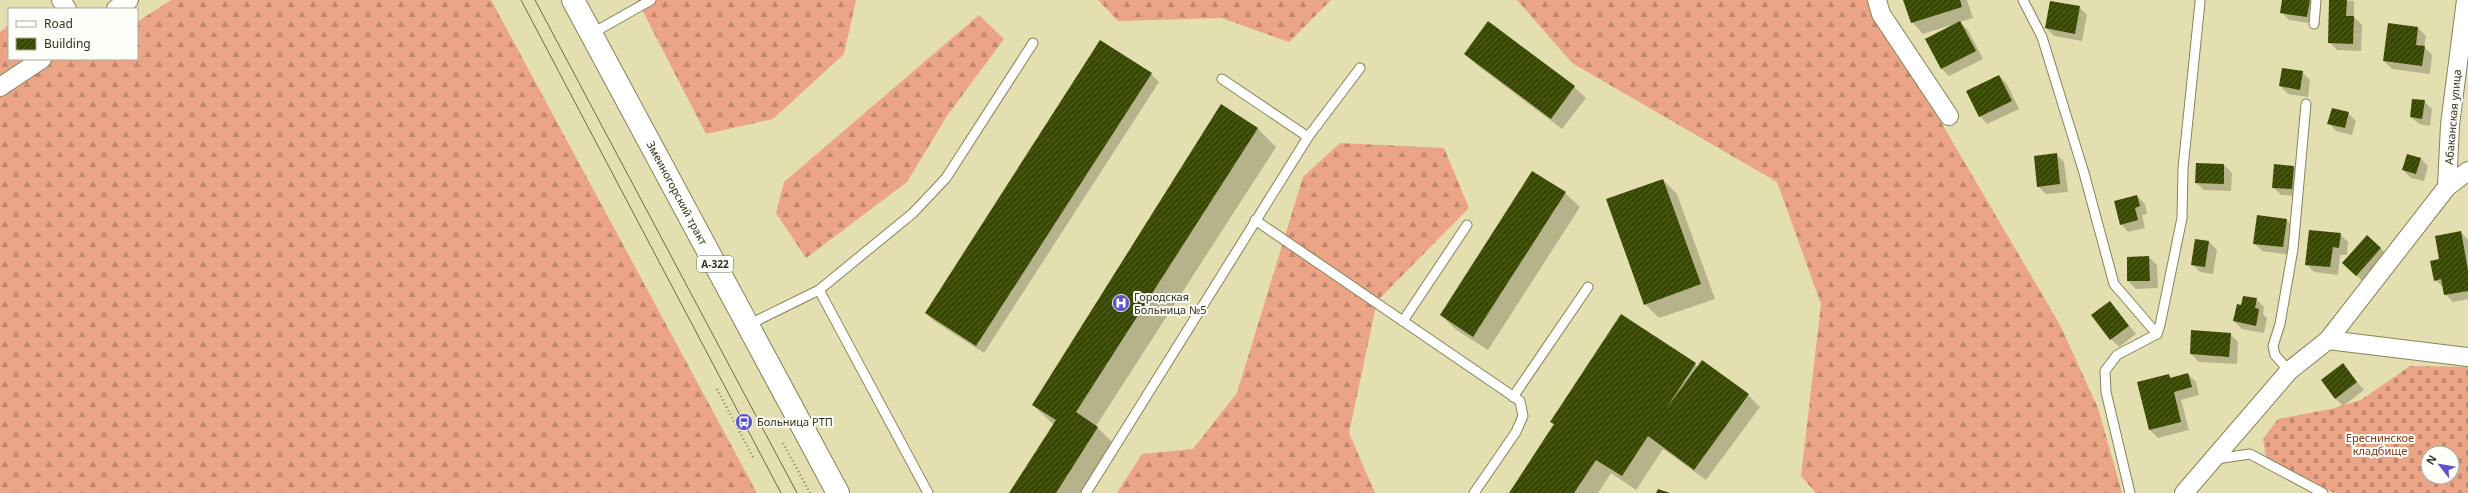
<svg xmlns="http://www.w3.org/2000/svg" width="2468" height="493" font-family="'Noto Sans',sans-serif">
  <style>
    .forest { fill: url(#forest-firs) }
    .cemetery { fill: url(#cemetery-stones); fill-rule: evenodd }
    .shadow { fill: #0003 }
    .building { fill: url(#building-hatch) }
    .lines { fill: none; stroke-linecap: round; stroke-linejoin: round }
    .service-casing { stroke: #888358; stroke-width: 11 }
    .minor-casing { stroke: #888358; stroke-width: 20 }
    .trunk-casing { stroke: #888358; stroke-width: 24 }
    .path { stroke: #878464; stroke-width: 2.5; stroke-dasharray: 1 3; stroke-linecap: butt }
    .service { stroke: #fff; stroke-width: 9 }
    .minor { stroke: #fff; stroke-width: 18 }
    .trunk { stroke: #fff; stroke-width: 22 }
    .tram { stroke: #6b684d; stroke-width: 1 }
    .labels { text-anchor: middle; stroke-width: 4; stroke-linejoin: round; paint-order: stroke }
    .shield { fill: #fefef9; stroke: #6f6e60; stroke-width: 1 }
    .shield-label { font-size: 10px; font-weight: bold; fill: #32301e }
    .street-label { font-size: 11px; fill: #32301e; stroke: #fefef9 }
    .poi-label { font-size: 11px; fill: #32301e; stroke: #fefef9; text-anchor: start }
    .park-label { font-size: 11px; fill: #803819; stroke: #fefef9 }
  </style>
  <defs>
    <pattern id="forest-firs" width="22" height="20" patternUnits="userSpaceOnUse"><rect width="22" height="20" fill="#eca487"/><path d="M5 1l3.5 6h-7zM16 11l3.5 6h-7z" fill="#c0866e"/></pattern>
    <pattern id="cemetery-stones" width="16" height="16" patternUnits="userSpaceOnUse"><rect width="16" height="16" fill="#eca487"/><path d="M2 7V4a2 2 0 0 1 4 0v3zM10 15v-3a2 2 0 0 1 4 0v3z" fill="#c0866e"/></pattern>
    <pattern id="building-hatch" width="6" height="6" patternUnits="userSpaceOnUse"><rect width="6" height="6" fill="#3a4902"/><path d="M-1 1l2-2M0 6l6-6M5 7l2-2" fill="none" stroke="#556127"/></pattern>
  </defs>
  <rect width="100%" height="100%" fill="#e4dfb0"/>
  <g class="forest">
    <polygon points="171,0 491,0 757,493 0,493 0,32 9,25 9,59 137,59 137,22"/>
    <polygon points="637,0 856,0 844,54 773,119 706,134"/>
    <polygon points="1098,0 1331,0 1289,42 1222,18 1118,21"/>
    <polygon points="1517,0 1885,0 1928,100 2060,325 2098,408 2122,493 1816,493 1801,476 1821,304 1777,182 1572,63"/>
    <polygon points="979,15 1004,39 947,116 907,182 806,258 776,213 784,182"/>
    <polygon points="1340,143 1444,148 1469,208 1377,301 1349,433 1375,493 1117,493 1142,454 1193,449 1237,393 1303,177"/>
  </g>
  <path class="cemetery" d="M 2410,366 L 2468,367 L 2468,493 L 2334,493 L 2266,457 L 2263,439 L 2278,419 L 2331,409 L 2361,400 ZM 2428,453 L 2452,453 L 2452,477 L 2428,477 Z"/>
  <g class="shadow">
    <polygon points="1904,0 1967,0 1973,18 1960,22 1968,30 1983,59 1949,76 1942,69 1954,24 1923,34 1912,22"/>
    <polygon points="2283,0 2310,0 2317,7 2315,24 2289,20 2281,12"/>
    <polygon points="2330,0 2354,1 2354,17 2362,25 2361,51 2337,50 2329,42"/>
    <polygon points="2079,7 2087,15 2082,41 2054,36 2046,28"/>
    <polygon points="2388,24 2418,28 2426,36 2424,47 2432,55 2430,74 2392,69 2384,61"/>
    <polygon points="1465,54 1574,87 1586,98 1562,129 1477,65"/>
    <polygon points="2302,72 2310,80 2308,97 2288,94 2280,86"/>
    <polygon points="1151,74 1159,82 984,353 934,321 926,313"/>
    <polygon points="1999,76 2007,84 2019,109 1987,124 1980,116"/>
    <polygon points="2424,101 2432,109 2430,126 2419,124 2411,117"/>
    <polygon points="1221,106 1258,129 1276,147 1096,426 1116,446 1086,493 1010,493 1054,425 1033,405"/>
    <polygon points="2348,113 2356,121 2352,135 2336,131 2329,123"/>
    <polygon points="2056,154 2064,162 2068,192 2046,194 2038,186"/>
    <polygon points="2420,158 2428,166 2424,181 2411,178 2403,170"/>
    <polygon points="2224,165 2232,173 2231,191 2204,190 2196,183"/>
    <polygon points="2293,167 2301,175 2300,196 2281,195 2273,187"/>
    <polygon points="1663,180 1677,194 1715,299 1659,318 1645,304"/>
    <polygon points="1565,193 1580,207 1488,350 1455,329 1441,315"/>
    <polygon points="2137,196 2145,204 2147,214 2142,215 2145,228 2128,232 2121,224"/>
    <polygon points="2286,220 2294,228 2291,255 2262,251 2254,243"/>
    <polygon points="2461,232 2468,240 2468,299 2453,302 2445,294 2444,288 2435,280 2440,260"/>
    <polygon points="2340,234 2348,242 2347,255 2340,255 2338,275 2314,272 2306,264"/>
    <polygon points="2367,236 2389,256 2365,283 2351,271"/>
    <polygon points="2196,240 2209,242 2217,250 2213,274 2200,272 2192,264"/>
    <polygon points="2149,257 2157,265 2158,288 2136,289 2128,281"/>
    <polygon points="2256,299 2264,307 2263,314 2267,318 2264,333 2242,329 2234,321 2242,306"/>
    <polygon points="2110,302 2136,334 2119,347 2111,339"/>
    <polygon points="2230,334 2238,342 2237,364 2199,362 2191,354"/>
    <polygon points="1702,362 1748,395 1760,407 1706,480 1663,449 1636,490 1611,473 1598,493 1510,493 1555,425 1551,422 1695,364 1698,367"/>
    <polygon points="2343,365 2364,390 2343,406 2335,398"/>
    <polygon points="2188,374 2196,382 2199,395 2181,400 2189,430 2158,438 2150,430 2138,383 2169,375 2172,378"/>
  </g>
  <g class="building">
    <polygon points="1903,0 1960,0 1962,7 1911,23"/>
    <polygon points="2282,0 2310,0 2307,17 2280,13"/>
    <polygon points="2329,0 2347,0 2346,16 2354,16 2353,44 2328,43"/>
    <polygon points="2050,1 2080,6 2075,34 2045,28"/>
    <polygon points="1488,21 1575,86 1551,119 1464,54"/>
    <polygon points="1960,21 1976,51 1941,69 1925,39"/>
    <polygon points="2388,23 2418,27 2416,45 2425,46 2422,66 2383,61"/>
    <polygon points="1100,40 1152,73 976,346 925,313"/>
    <polygon points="2282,68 2303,71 2300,90 2279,86"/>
    <polygon points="1999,75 2012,101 1979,117 1966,91"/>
    <polygon points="2412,99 2425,100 2422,119 2410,117"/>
    <polygon points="1221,104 1258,128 1076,412 1098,427 1056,493 1009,493 1056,420 1032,405"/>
    <polygon points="2332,108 2349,112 2345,128 2327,124"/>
    <polygon points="2057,153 2060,184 2037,187 2034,156"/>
    <polygon points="2407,154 2421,158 2416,174 2402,170"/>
    <polygon points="2196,163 2224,164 2224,184 2195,183"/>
    <polygon points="2274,164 2294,166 2292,189 2272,188"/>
    <polygon points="1532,171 1566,192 1473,337 1440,315"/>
    <polygon points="1663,179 1701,284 1644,305 1606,199"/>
    <polygon points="2137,195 2140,206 2135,208 2138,220 2120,225 2114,201"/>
    <polygon points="2257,215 2287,219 2283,247 2253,244"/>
    <polygon points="2309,230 2341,233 2339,248 2333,247 2330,267 2305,265"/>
    <polygon points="2461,231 2468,270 2468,291 2444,295 2441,279 2434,281 2430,261 2439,259 2435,236"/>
    <polygon points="2367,235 2381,248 2356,276 2342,263"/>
    <polygon points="2195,239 2209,241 2205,267 2191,265"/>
    <polygon points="2149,256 2150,281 2127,281 2127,257"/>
    <polygon points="2243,296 2257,298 2255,308 2259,309 2256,326 2233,321 2237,304 2241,305"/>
    <polygon points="2110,301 2129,326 2110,340 2091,315"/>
    <polygon points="1621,314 1696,363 1666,409 1702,360 1749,394 1694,470 1648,436 1622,476 1596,460 1574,493 1509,493 1554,424 1550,422"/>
    <polygon points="2191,330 2231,333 2229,357 2190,354"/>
    <polygon points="2343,363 2357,382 2335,399 2321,380"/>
    <polygon points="2188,373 2192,387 2174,392 2181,422 2149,430 2137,382 2169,374 2170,378"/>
    <polygon points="1658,489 1670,493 1656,493"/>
  </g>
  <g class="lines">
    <defs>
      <g id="service">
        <polyline points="2023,0 2042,37 2084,173 2114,284 2157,334"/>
        <polyline points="2314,24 2316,0"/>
        <polyline points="591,34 651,0"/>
        <polyline points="1222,79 1308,137"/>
        <polyline points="1255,220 1520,401 1523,416 1516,432 1474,493"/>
        <polyline points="1403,321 1467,225"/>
        <polyline points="748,325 819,290"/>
        <polyline points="2289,371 2275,355 2273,346 2280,324 2293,249 2306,104"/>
        <polyline points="1513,397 1588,287"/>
        <polyline points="2216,459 2250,454 2323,493"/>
        <polyline points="928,493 819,290 913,213 946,178 1033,43"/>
        <polyline points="1086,493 1308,137 1360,68"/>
        <polyline points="2130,493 2106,392 2105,371 2117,355 2157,334 2160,325 2182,218 2183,168 2200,2"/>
      </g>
      <g id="minor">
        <polyline points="61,0 67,9"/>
        <polyline points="1877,0 1881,14 1949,116"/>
        <polyline points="116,9 129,0"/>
        <polyline points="0,87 42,59"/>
        <polyline points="2447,187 2450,125 2466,0"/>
        <polyline points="2328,340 2468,357"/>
        <polyline points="2184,493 2289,371 2328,340 2447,187 2468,171"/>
      </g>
      <polyline id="trunk" points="573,0 838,493"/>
    </defs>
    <use href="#service" class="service-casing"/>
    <use href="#minor" class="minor-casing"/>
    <use href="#trunk" class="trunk-casing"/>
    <g class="path">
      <polyline points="717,389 754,459"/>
      <polyline points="783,443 810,493"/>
    </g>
    <use href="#service" class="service"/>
    <use href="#minor" class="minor"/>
    <use href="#trunk" class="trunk"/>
    <g class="tram">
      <polyline points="521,0 781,493"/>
      <polyline points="535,0 797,493"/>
    </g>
  </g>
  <defs>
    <symbol id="hospital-disc" viewBox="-11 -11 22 22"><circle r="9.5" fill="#5d52ca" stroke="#fefef9"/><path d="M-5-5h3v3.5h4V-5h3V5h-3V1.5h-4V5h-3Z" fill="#fff"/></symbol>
    <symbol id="bus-disc" viewBox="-11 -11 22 22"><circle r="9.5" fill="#5d52ca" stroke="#fefef9"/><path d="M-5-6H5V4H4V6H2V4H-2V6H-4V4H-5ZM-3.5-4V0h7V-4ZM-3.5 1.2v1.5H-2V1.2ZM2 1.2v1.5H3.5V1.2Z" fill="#fff"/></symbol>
  </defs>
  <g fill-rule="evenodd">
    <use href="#hospital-disc" x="1111" y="293" width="20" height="20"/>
    <use href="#bus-disc" x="734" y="412" width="20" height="20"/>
  </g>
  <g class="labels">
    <rect class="shield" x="697" y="256" width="36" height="16" rx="3"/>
    <g class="shield-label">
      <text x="715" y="268">А-322</text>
    </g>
    <g class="street-label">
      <text transform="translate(2453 117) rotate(-85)" y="4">Абаканская улица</text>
      <text transform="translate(677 193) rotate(62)" y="4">Змеиногорский тракт</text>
    </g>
    <g class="poi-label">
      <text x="1134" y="301">Городская<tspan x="1134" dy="13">Больница №5</tspan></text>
      <text x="757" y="426">Больница РТП</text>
    </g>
    <g class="park-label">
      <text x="2380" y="442">Ереснинское<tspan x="2380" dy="13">кладбище</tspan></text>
    </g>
  </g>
  <rect x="8" y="8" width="130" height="52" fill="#fefef9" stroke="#acaca1"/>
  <rect x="16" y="21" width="20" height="6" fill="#ffffff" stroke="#acaca1"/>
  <text x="44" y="28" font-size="12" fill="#32301e">Road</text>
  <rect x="16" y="38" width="20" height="12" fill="url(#building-hatch)" stroke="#acaca1"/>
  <text x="44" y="48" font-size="12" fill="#32301e">Building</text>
  <g transform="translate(2440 465) rotate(301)"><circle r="19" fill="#fefef9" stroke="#acaca1"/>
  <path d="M0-3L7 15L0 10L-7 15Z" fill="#5d52ca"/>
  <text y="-6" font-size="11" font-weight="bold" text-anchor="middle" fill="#32301e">N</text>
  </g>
</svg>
